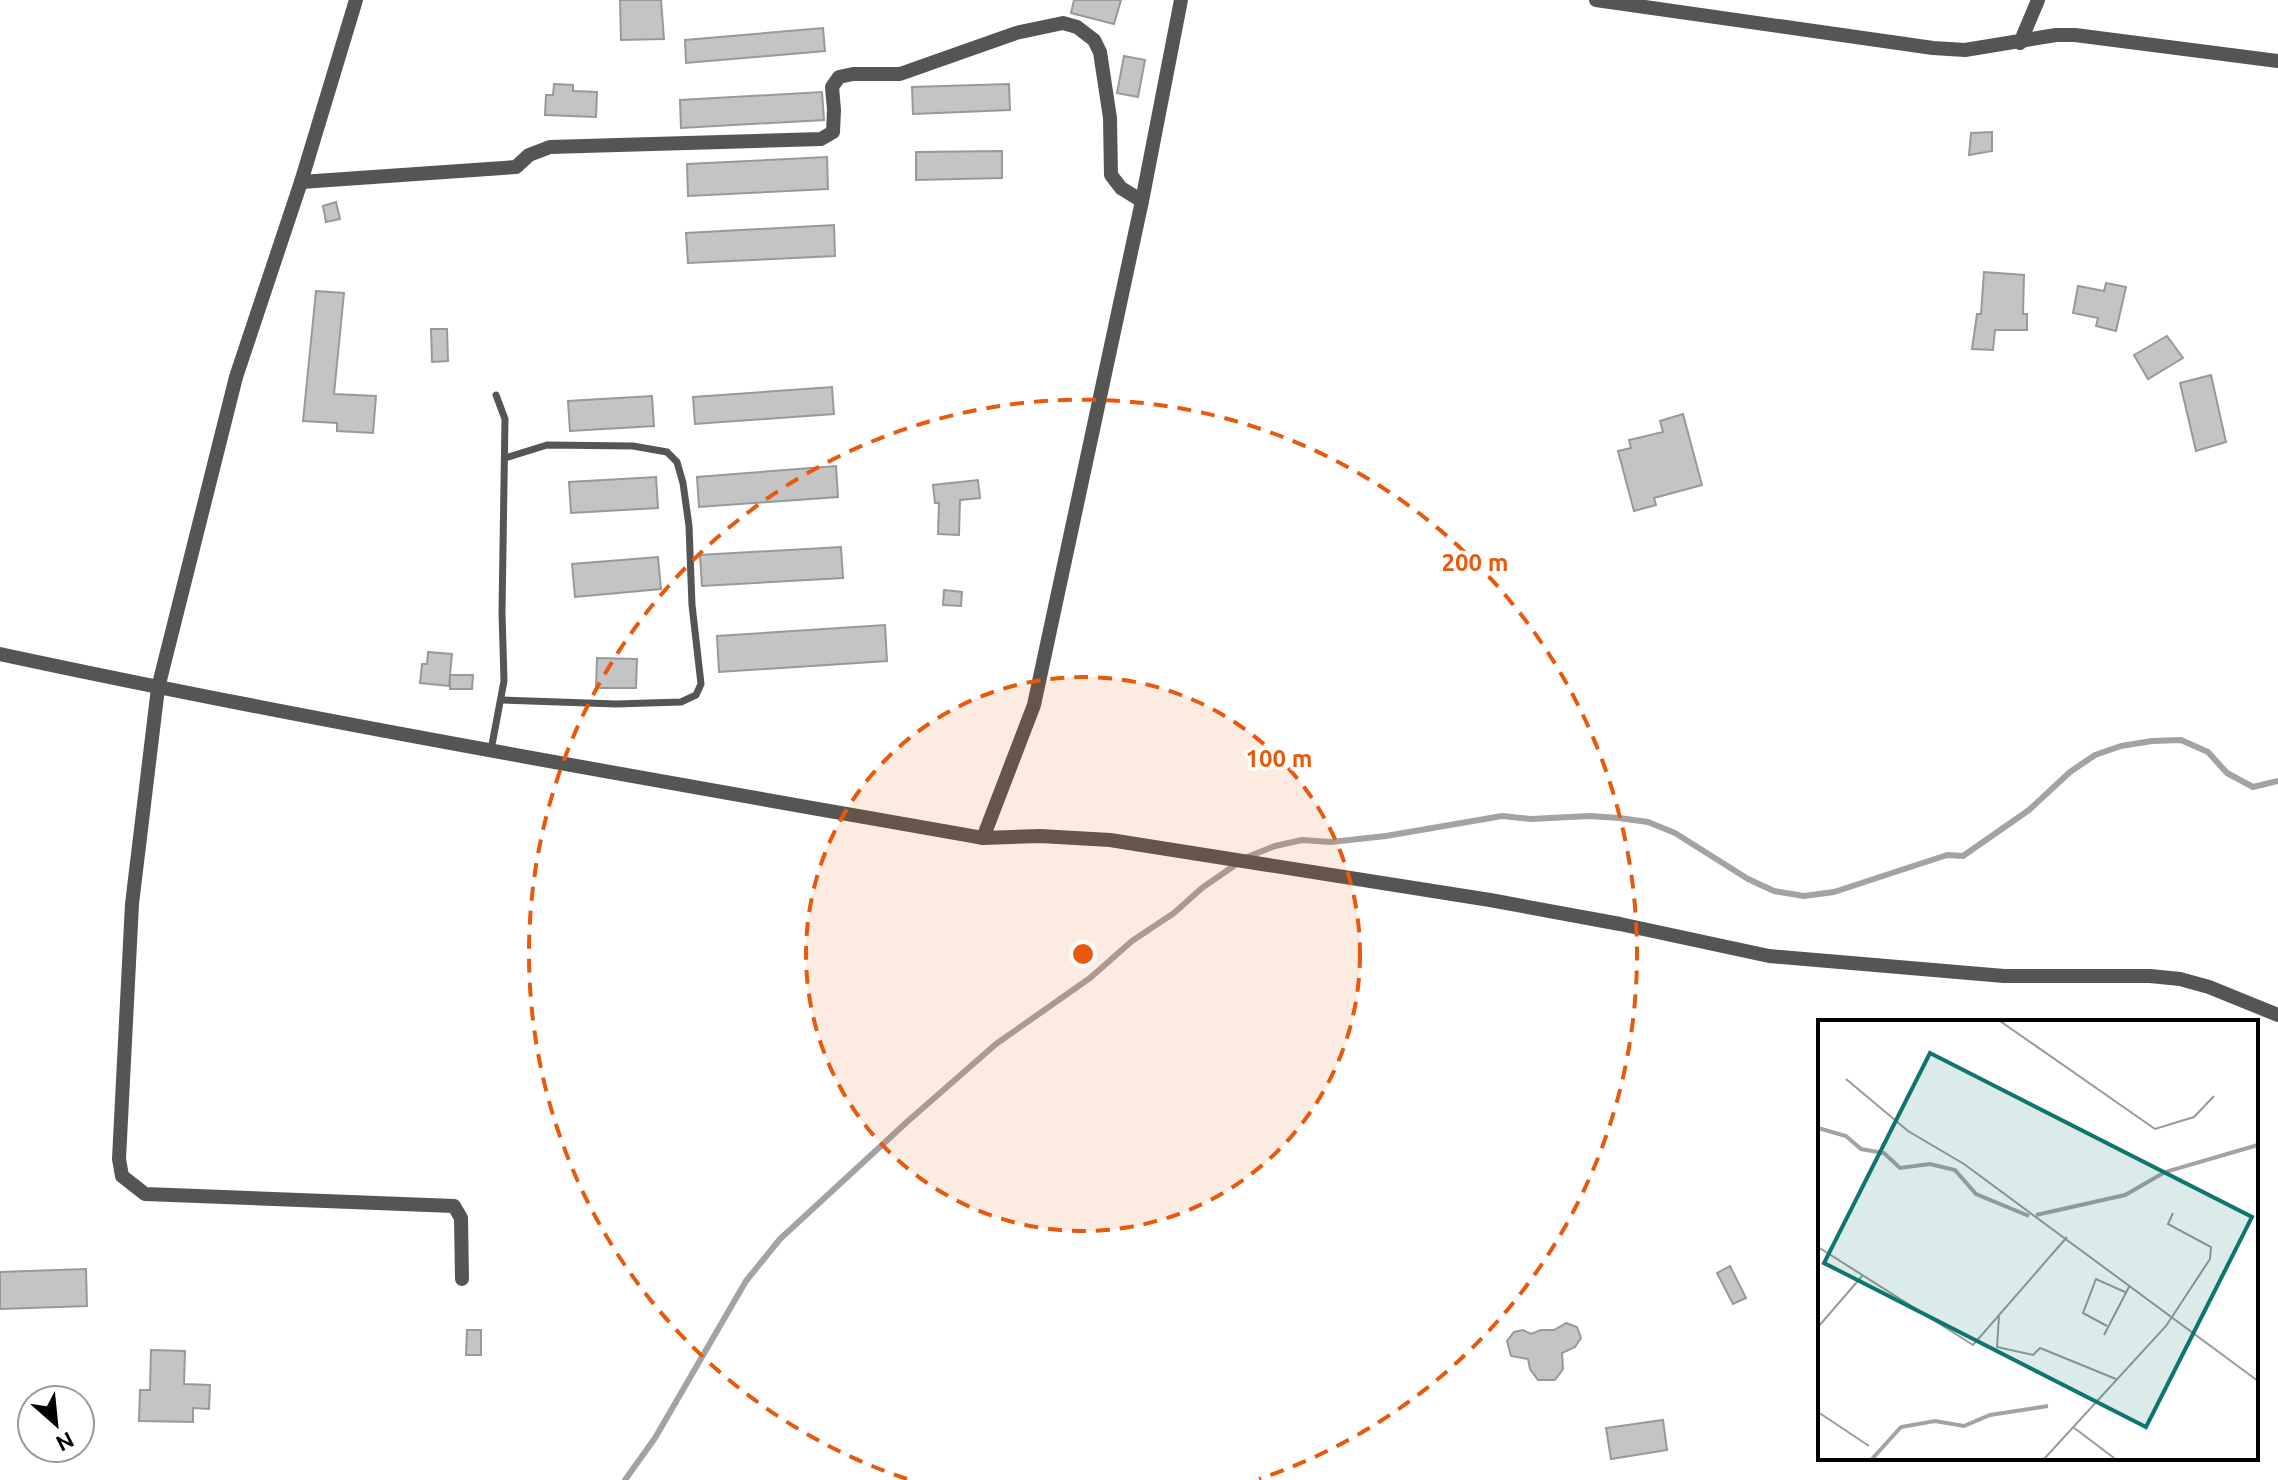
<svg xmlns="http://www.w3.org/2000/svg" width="2278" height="1480" font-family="Ubuntu,sans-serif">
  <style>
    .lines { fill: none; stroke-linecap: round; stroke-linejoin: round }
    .stream { stroke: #a3a3a3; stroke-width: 6 }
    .building { fill: #c4c4c4; stroke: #999; stroke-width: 2 }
    .lane { stroke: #555; stroke-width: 7 }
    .street { stroke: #555; stroke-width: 14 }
    .ring { fill: none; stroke: #e8590c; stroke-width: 4; stroke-dasharray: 14 10 }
    .inset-river { fill: none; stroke: #a3a3a3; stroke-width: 4 }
    .inset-road { fill: none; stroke: #999; stroke-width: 2 }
    .view { fill: #0f766e; fill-opacity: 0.15; stroke: #0f766e; stroke-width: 4 }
    .inset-edge { fill: none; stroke: #000; stroke-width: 4 }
    .centre { fill: #e8590c; stroke: #fff; stroke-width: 4 }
    .ring-label { font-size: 24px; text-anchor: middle; font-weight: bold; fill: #e8590c; stroke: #fff; stroke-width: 7; stroke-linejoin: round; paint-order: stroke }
  </style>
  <rect width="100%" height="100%" fill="#fff"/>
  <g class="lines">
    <g class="stream">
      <polyline points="1247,857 1275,846 1302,840 1331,842 1386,836 1502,816 1531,819 1590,816 1619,818 1648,822 1675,833 1748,879 1774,891 1804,896 1834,892 1947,855 1963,856 2029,810 2070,772 2095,755 2121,746 2152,741 2181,740 2208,752 2227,773 2253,787 2278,781"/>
      <polyline points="625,1480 655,1438 746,1281 780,1239 908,1121 996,1044 1090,978 1132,941 1174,913 1202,888 1238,863"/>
    </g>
  </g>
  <g class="building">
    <polygon points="620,0 661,0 664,39 621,40"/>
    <polygon points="1074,0 1121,0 1114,24 1071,13"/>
    <polygon points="823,28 825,51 686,63 685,40"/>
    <polygon points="1124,56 1145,60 1138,97 1117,93"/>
    <polygon points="554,84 573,85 573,91 597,92 596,117 545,115 546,95 553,95"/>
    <polygon points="1009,84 1010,110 913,114 912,87"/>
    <polygon points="822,92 824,120 681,128 680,100"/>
    <polygon points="1992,132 1992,151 1969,155 1971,133"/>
    <polygon points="1002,151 1002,178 916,180 916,152"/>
    <polygon points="827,157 828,189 688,196 687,164"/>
    <polygon points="336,202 340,219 326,222 323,206"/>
    <polygon points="834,225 835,256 688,263 686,233"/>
    <polygon points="1984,272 2024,275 2023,314 2027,314 2027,330 1995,330 1993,350 1972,349 1977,314 1981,314"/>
    <polygon points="2106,283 2126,287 2116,331 2096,326 2098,318 2073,313 2078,286 2104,291"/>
    <polygon points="316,291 344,293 334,394 376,396 373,433 337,431 337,423 303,421"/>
    <polygon points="431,329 447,329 448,361 432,362"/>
    <polygon points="2167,336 2183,358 2148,379 2134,355"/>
    <polygon points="2211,375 2226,442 2196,451 2180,383"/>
    <polygon points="832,387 834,414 695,424 693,397"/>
    <polygon points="652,396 654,426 570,431 568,401"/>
    <polygon points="1683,414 1702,485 1654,498 1656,505 1634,511 1618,451 1631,448 1629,440 1663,432 1660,421"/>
    <polygon points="836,466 838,497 699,507 697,477"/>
    <polygon points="656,477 658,508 571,513 569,482"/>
    <polygon points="978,480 980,498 960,500 959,535 938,534 939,503 935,503 933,485"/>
    <polygon points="841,547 843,578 702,586 700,555"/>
    <polygon points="658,557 661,589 575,597 572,564"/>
    <polygon points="944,590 962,592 961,606 943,605"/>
    <polygon points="885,625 887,661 719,672 717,636"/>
    <polygon points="428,652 452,654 450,675 473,675 472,689 450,689 450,675 449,686 420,683 422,664 427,664"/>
    <polygon points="597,658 637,659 636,688 596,688"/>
    <polygon points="1730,1266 1746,1298 1733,1304 1717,1273"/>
    <polygon points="86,1269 87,1306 0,1309 0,1272"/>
    <polygon points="1566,1323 1577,1327 1581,1338 1575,1347 1562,1353 1563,1369 1555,1380 1538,1380 1530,1369 1528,1359 1511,1356 1507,1341 1514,1332 1523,1330 1531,1334 1541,1330 1554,1330"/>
    <polygon points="467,1330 481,1330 481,1355 466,1355"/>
    <polygon points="151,1350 185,1351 184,1384 210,1385 209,1409 193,1408 193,1422 139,1421 140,1390 150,1390"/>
    <polygon points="1663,1420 1667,1450 1611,1459 1606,1428"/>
  </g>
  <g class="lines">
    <g class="lane">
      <polyline points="501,700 616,704 681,702 696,695 701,684 692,605 689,526 683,483 677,462 667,452 633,446 547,445 505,458"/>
      <polyline points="491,750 504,681 502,612 505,419 496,395"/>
    </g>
    <g class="street">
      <polyline points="356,0 301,182 236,377 158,688 132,904 119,1159 122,1176 145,1194 454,1206 461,1218 462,1279"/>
      <polyline points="1596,0 1933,48 1965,50 2056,35 2075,35 2278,61"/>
      <polyline points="2020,43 2038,0"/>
      <polyline points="301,182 516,167 529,155 550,147 821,139 833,132 834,110 832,87 839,77 853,74 900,74 1016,33 1063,23 1077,27 1094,40 1100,52 1110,118 1111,175 1121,188 1142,201"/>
      <path d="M 0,654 C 326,724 655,780 983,838 L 1040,836 L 1110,840 L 1490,900 L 1620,924 L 1769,956 L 2004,976 L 2150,976 L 2180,979 L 2209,987 L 2278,1015"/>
      <polyline points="983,838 1034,705 1142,201 1181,0"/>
    </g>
  </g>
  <circle cx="1083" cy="954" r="277" fill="#e8590c" fill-opacity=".12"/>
  <g class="ring">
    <circle cx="1083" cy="954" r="277"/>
    <path d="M907 1479A554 554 0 1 1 1259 1479"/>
  </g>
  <g transform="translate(1818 1020)">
    <rect width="440" height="440" fill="#fff"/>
    <path class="inset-river" d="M 0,108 L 28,116 L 43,129 L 66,133 L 82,148 L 112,144 L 137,150 L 158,174 L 211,196M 218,195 L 307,175 L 347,152 L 440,125M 54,439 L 83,407 L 117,401 L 146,406 L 172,395 L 230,386"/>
    <path class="inset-road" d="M 182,1 L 337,109 L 376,97 L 396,76M 28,59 L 90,111 L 146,144 L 440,361M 0,227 L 155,325 L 249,217M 181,296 L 179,327 L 215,335 L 222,328 L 298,359M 289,306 L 265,293 L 278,259 L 307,272M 0,307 L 45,255M 286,315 L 312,265M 0,392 L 51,426M 255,407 L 296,438M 226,439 L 348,306 L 392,239 L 393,227 L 350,204 L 355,193"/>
    <path class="view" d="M 112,33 L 434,197 L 328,407 L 6,243 Z"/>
    <rect width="440" height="440" class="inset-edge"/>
  </g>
  <circle cx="1083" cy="954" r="12" class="centre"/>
  <g class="ring-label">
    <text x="1475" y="571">200 m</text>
    <text x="1279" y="767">100 m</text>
  </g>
  <g transform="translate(56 1424) rotate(153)"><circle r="38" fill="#ffffff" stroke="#999999" stroke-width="2"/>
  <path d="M0-6L14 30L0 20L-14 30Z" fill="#000000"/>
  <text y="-12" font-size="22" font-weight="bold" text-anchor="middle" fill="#000000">N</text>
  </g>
</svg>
